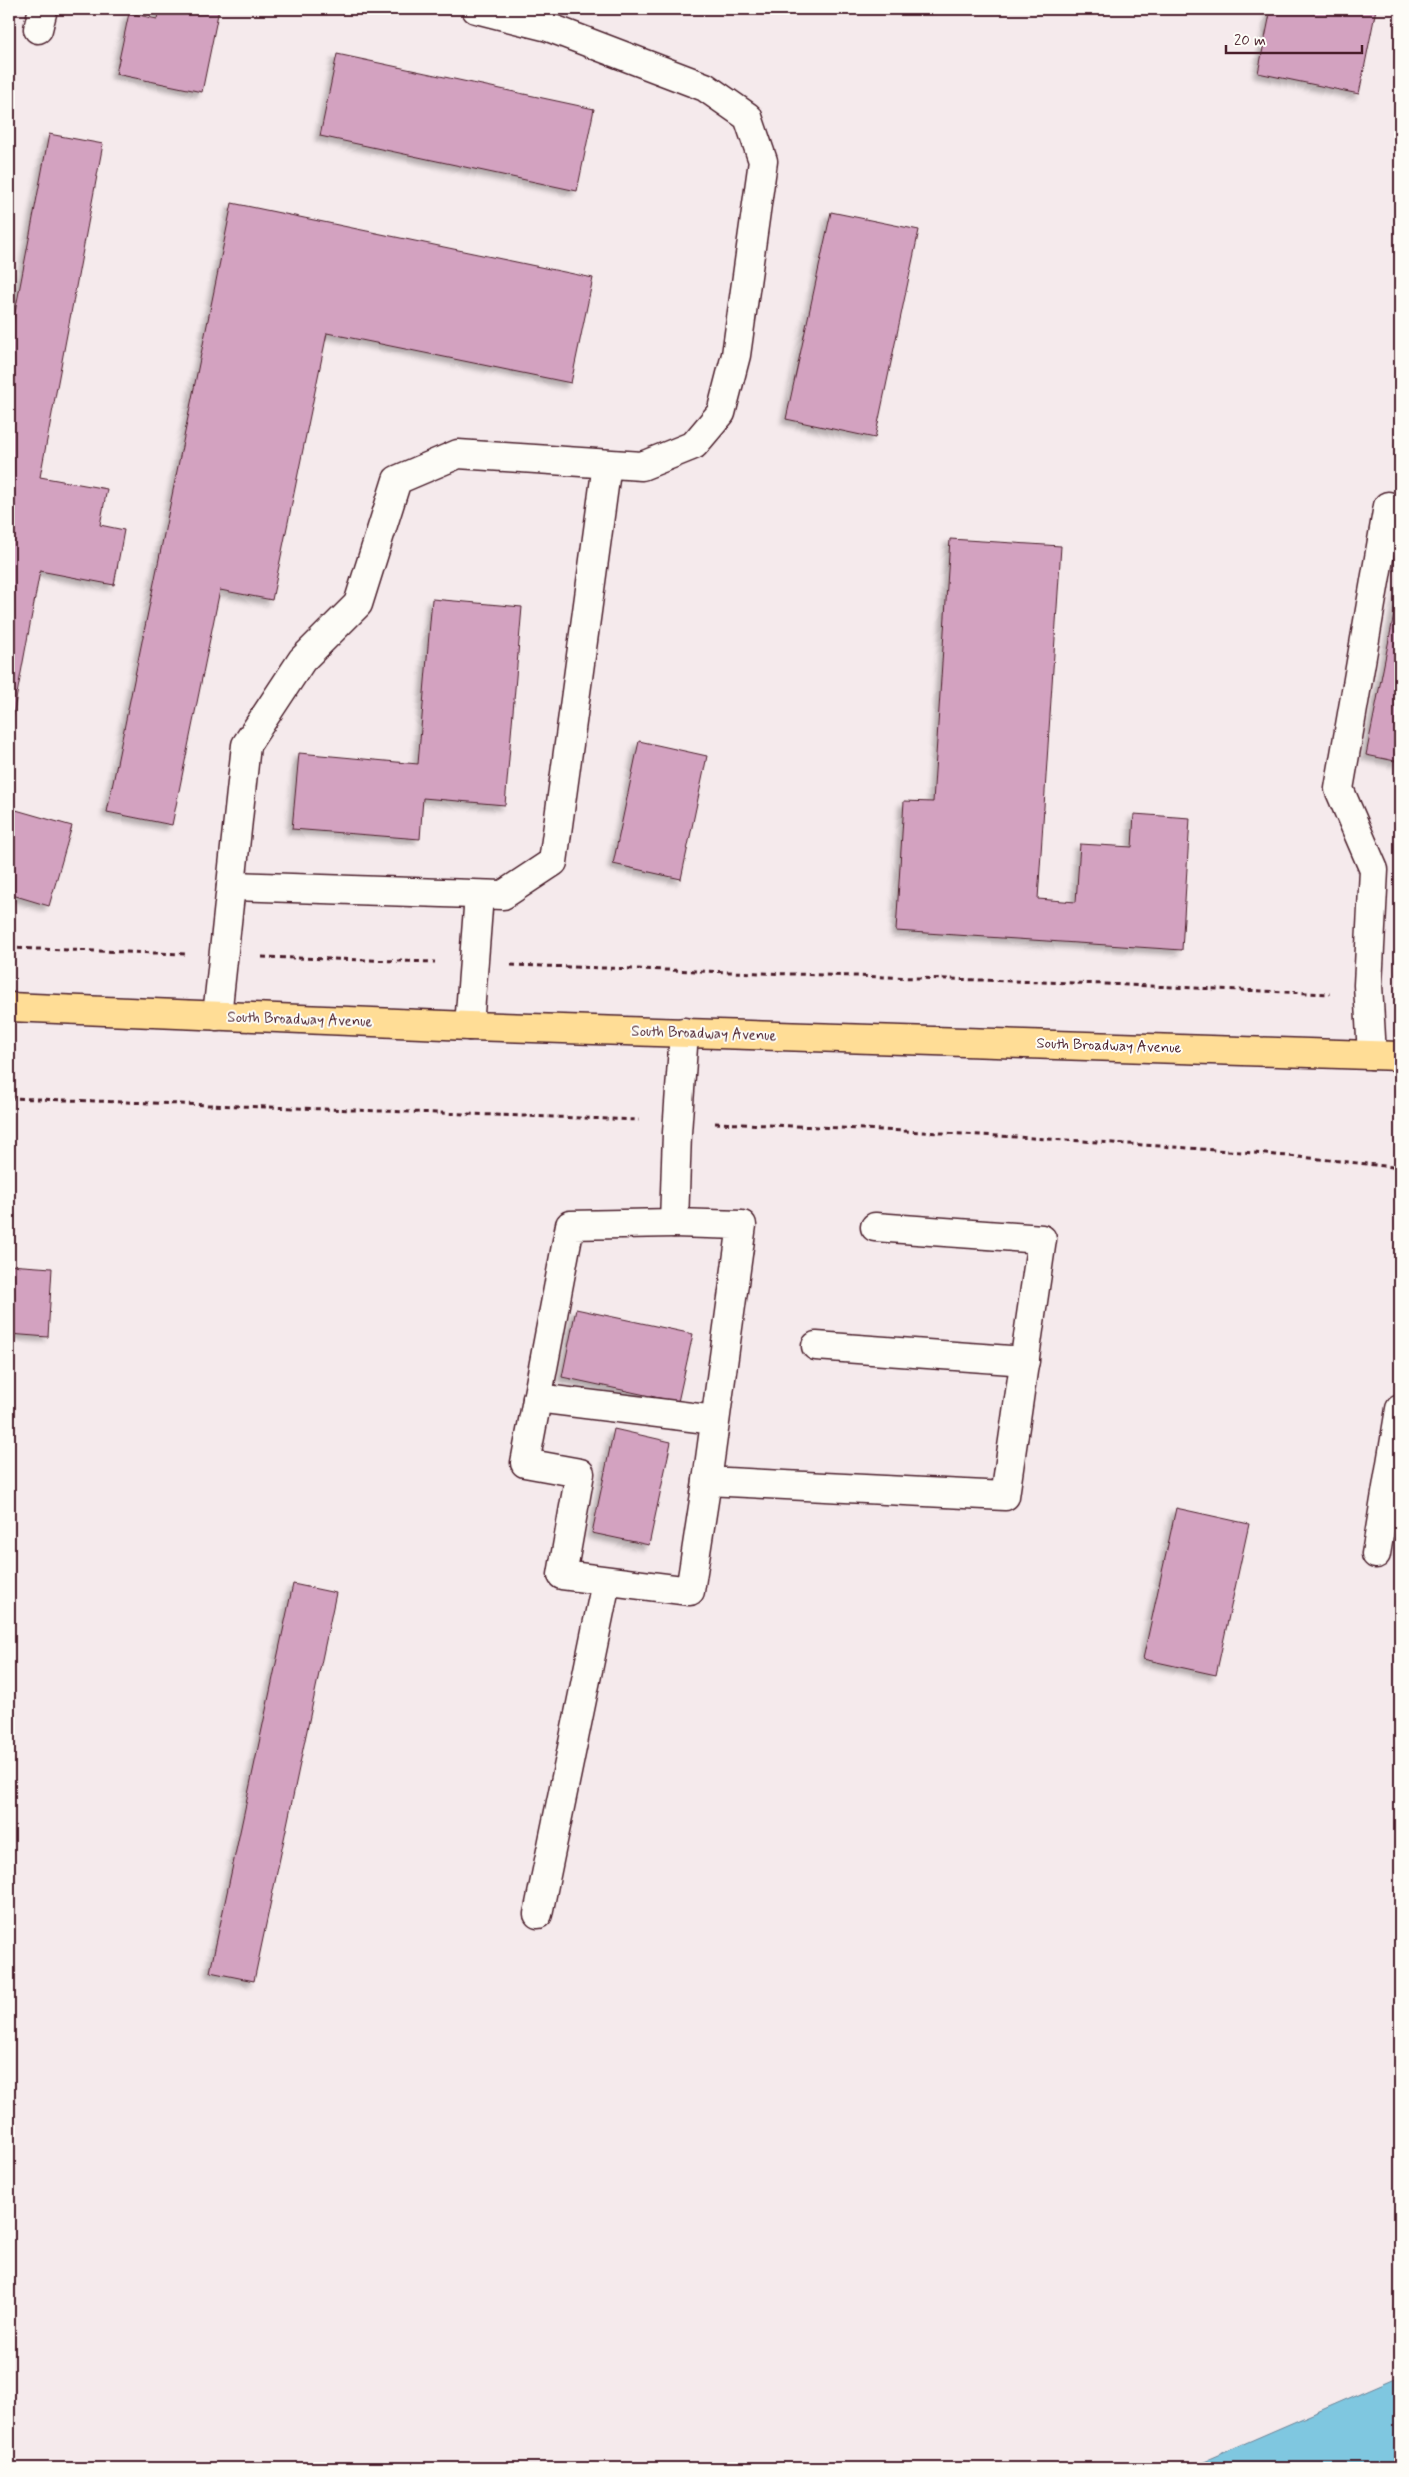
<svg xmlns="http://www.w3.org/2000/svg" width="1409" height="2477" font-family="Mynerve,sans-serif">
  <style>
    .water { fill: #7fc7e0; stroke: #6a8498 }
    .building { fill: #d3a2c0; stroke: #4a1f2b; filter: url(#shadow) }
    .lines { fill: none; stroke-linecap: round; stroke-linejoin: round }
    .minor-casing { stroke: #4a1f2b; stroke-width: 31 }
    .major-casing { stroke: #4a1f2b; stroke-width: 31 }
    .path { stroke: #4a1f2b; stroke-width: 3; stroke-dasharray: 5 4; stroke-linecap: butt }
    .minor { stroke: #fdfcf7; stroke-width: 28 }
    .major { stroke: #ffdd96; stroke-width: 28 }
    .labels { text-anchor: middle; stroke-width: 4; stroke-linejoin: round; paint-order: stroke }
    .street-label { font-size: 15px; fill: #4a1f2b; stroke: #fdfcf7 }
  </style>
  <defs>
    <filter id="shadow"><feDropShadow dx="-4.5" dy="4.5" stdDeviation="2.5" flood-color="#0004"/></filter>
  </defs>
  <rect width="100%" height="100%" fill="#f5eaec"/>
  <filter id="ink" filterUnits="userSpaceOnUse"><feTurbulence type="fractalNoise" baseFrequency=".02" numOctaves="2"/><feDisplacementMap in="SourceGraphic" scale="10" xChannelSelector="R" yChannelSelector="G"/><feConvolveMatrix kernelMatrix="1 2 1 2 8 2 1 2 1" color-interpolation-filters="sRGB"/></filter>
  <g filter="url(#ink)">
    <polygon class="water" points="1400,2376 1400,2468 1188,2468"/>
    <g class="building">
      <polygon points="159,9 219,9 202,92 116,74 129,13 157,19"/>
      <polygon points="1271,9 1376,9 1359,94 1258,73"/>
      <polygon points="337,54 594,109 577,191 320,136"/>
      <polygon points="49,134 103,144 40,477 107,489 100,525 124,530 114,585 40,571 9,737 9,344"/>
      <polygon points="232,203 593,278 571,383 327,333 272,600 220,590 172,825 107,812"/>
      <polygon points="831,212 919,230 875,438 786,419"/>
      <polygon points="950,539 1061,546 1038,899 1076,902 1080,844 1132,847 1134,814 1190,818 1182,950 896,931 904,801 933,802"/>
      <polygon points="1400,584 1400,762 1366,755"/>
      <polygon points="432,599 522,607 505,805 423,798 420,839 292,829 299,753 418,764"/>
      <polygon points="639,741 707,756 681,879 613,864"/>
      <polygon points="9,808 72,826 49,906 9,894"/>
      <polygon points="9,1265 52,1268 48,1337 9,1334"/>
      <polygon points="576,1309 693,1334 678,1402 562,1377"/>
      <polygon points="614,1429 671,1442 649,1545 592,1533"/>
      <polygon points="1176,1508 1249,1524 1216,1675 1143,1659"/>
      <polygon points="293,1584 336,1593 254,1981 210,1972"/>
    </g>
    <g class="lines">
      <defs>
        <g id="minor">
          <polyline points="38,29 43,9"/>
          <polyline points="231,886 503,895 553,862 607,464"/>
          <polyline points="217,1016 246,745 302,660 358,604 397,480 458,454 642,466 694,445 721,413 736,355 763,161 748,117 705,87 548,27 476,9"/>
          <polyline points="469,1026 479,895"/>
          <polyline points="684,1032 677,1133 674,1223 742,1225 707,1481 1005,1496 1042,1239 875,1227"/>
          <polyline points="1372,1055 1368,985 1374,870 1339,789 1388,506"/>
          <polyline points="674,1223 570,1225 525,1463 580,1473 562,1575 690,1591 707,1481"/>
          <polyline points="816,1346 1025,1361"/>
          <polyline points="537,1398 715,1420"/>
          <polyline points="1376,1554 1400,1409"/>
          <polyline points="538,1914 606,1582"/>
        </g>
        <polyline id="major" points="9,1007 469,1026 1400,1056"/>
      </defs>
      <use href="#minor" class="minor-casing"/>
      <use href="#major" class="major-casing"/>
      <g class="path">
        <polyline points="9,948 185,954"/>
        <polyline points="262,957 435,962"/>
        <polyline points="511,965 1105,984 1330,994"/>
        <polyline points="9,1098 639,1120"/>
        <path d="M 715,1123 C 832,1127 949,1133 1066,1140 C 1177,1147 1289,1154 1400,1168"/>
      </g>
      <use href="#minor" class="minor"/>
      <use href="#major" class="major"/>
    </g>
  </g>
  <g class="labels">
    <g class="street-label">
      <text transform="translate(300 1019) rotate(2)" y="5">South Broadway Avenue</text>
      <text transform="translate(704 1033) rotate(2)" y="5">South Broadway Avenue</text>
      <text transform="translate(1109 1045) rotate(2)" y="5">South Broadway Avenue</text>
    </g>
  </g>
  <rect width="1409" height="2477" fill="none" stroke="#fdfcf7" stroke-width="30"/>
  <rect x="15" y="15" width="1379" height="2447" fill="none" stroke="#4a1f2b" stroke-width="2" filter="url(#ink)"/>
  <path d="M1226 45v8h136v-8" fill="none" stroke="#4a1f2b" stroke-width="2.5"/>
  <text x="1234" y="45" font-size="15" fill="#4a1f2b" stroke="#fdfcf7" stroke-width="4" paint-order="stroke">20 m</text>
</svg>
